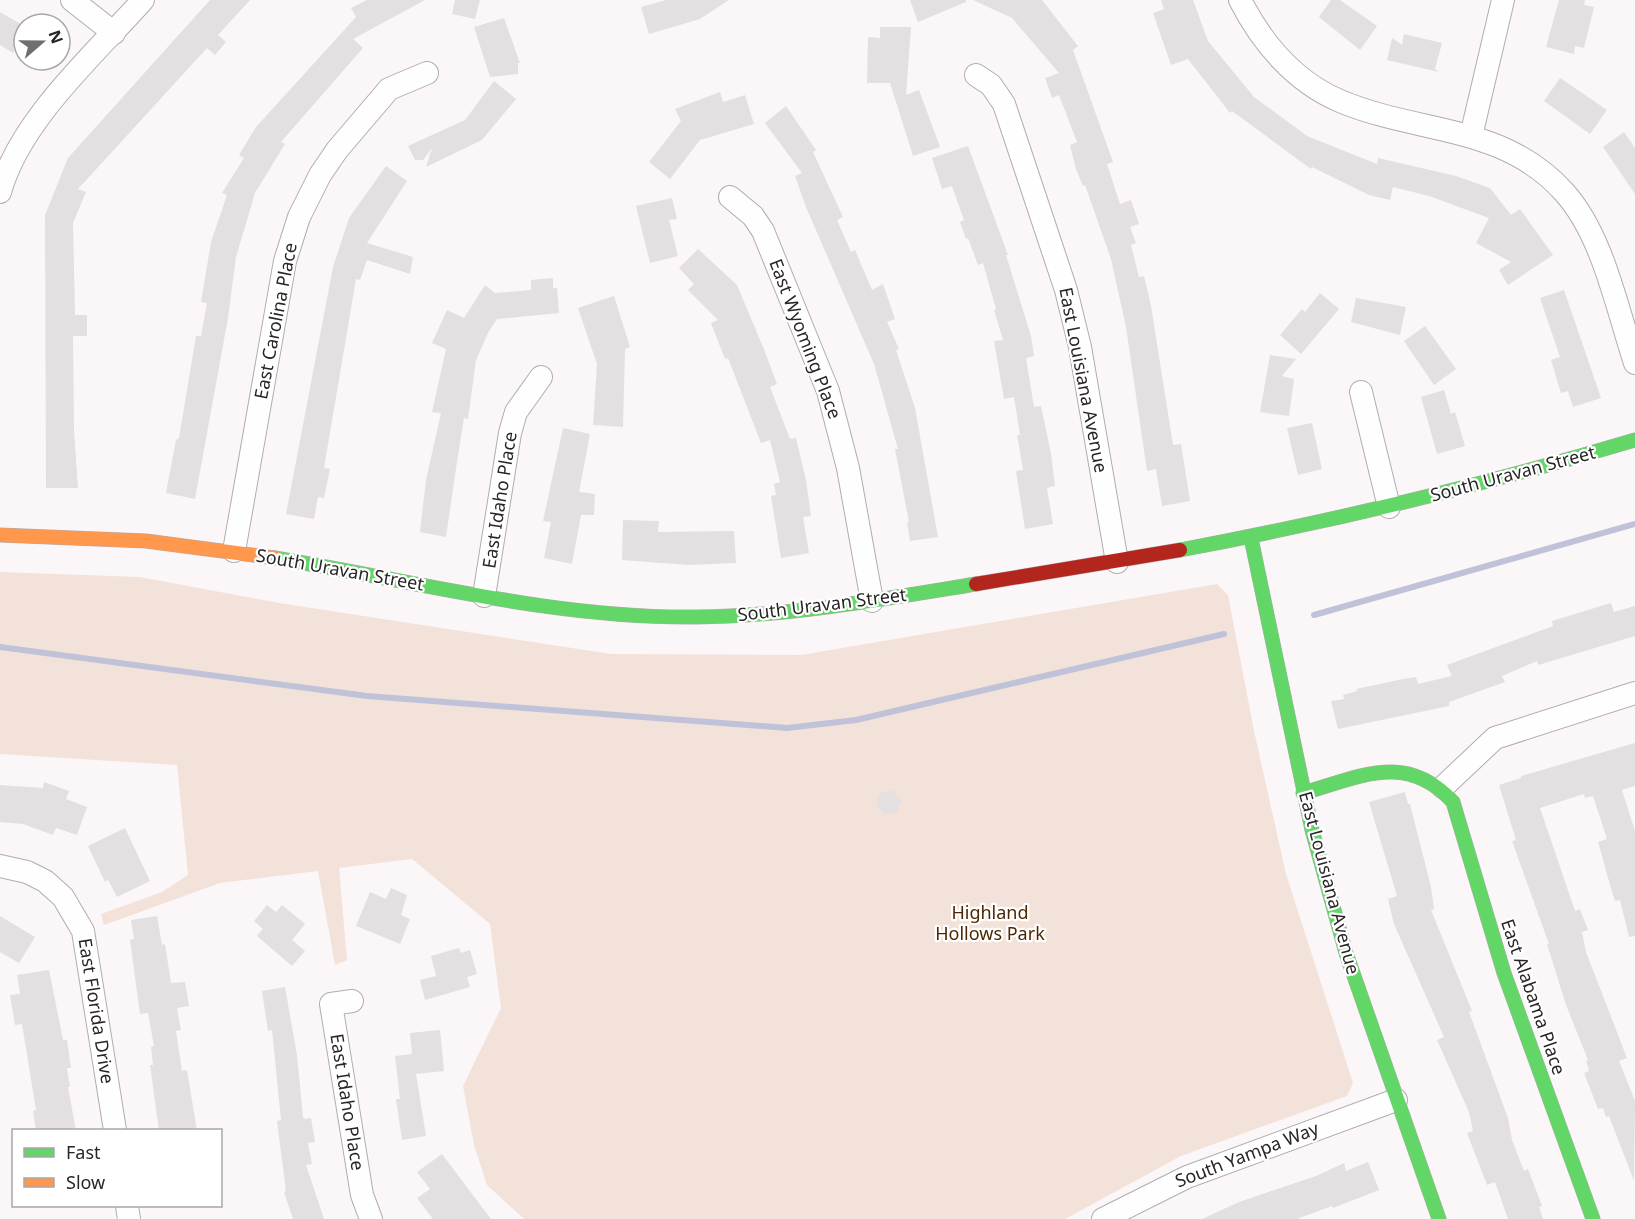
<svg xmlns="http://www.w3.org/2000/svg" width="1635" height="1219" font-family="'Noto Sans',sans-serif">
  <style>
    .green { fill: #f3e2d9 }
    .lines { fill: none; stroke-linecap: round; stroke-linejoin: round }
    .stream { stroke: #bfc2d8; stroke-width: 6 }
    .building { fill: #e4dfe0 }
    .street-casing { stroke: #b1adaf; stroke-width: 24 }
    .fast-casing { stroke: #b1adaf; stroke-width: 15 }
    .slow-casing { stroke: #b1adaf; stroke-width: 15 }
    .jam-casing { stroke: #b1adaf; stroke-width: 15 }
    .street { stroke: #fefefe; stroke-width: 22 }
    .fast { stroke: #63d668; stroke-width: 14 }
    .slow { stroke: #ff974d; stroke-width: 14 }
    .jam { stroke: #b3261e; stroke-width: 14 }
    .labels { text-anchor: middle; stroke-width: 4.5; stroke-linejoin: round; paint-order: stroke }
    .street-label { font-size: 18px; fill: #292427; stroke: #fff }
    .park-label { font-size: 18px; fill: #4e2600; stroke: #fff }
  </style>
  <rect width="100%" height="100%" fill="#fbf6f8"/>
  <polygon class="green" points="0,572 140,577 279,603 611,654 801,655 1217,584 1228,595 1254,731 1286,874 1353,1083 1347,1096 1181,1156 1065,1219 524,1219 487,1185 474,1145 463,1086 501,1008 490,924 412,859 339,868 347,960 335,965 318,871 220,883 104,925 101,914 162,892 188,875 177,765 0,754"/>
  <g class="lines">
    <g class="stream">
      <polyline points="1314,615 1635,524"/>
      <polyline points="0,647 367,696 787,728 856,720 1224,634"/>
    </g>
  </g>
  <g class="building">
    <polygon points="210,0 250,0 218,35 226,42 215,55 207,48 78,189 86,192 73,223 75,315 87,315 87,336 73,336 74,430 78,488 46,488 45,215 68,158"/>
    <polygon points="367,0 425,0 353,39 363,48 281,142 285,144 255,193 236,257 228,318 195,499 166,493 176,440 179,438 196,336 201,336 207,303 201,302 211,242 227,195 222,193 244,158 239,155 256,127 356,17 351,8"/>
    <polygon points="455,0 480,0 475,19 452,14"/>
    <polygon points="666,0 729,0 700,19 649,34 641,7"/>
    <polygon points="910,0 966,0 966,2 918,22"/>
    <polygon points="973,0 1042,0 1078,46 1073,50 1113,162 1107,164 1120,204 1131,200 1139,224 1130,227 1136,243 1131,245 1139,277 1144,276 1151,306 1173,445 1181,444 1190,501 1162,506 1156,469 1147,471 1126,327 1111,259 1085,185 1083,186 1076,169 1070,145 1077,142 1059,95 1052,98 1045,78 1059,73 1012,18"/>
    <polygon points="1161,0 1193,0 1208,41 1254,97 1307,136 1377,164 1378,158 1456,176 1490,188 1511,215 1520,209 1553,255 1508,285 1499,270 1511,262 1476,243 1489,218 1429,196 1393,187 1390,200 1369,195 1312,167 1311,169 1232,111 1230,113 1188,59 1171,65 1153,13 1164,9"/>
    <polygon points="1331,0 1340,0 1377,26 1360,50 1319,17"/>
    <polygon points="1559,0 1585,0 1584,5 1594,7 1584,48 1575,46 1574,54 1546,47"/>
    <polygon points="0,12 24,26 24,32 13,53 0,45"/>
    <polygon points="504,18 520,63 518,63 518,74 490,77 474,27"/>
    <polygon points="880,27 911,27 906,95 919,90 940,147 913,156 890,83 867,83 868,37 880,38"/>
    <polygon points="1404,34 1442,43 1435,69 1439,72 1387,60 1392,38 1402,45"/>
    <polygon points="1560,78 1607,110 1590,134 1544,101"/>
    <polygon points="494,81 516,99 482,140 426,167 432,148 423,160 415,160 408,146 465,120"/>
    <polygon points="720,92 723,102 745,95 754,124 700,140 670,179 649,162 681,121 675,109"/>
    <polygon points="786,106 816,150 813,152 843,217 837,220 851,252 855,250 872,290 883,284 895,319 887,322 899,349 896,350 915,408 938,537 910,541 907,522 909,522 895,449 898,449 874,364 806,207 795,176 802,173 765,123"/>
    <polygon points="1624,132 1635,148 1635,194 1603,147"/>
    <polygon points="968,146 1008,255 1006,255 1031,336 1034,356 1026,358 1034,407 1041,406 1051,454 1055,486 1047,488 1053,524 1025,529 1016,471 1023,470 1017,435 1020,435 1014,397 1004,399 994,341 1003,340 994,310 996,309 983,263 978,265 968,238 966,239 960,222 964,220 952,186 942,189 932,158"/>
    <polygon points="386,166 407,181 367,243 413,257 410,274 367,260 360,280 356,279 324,468 330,469 324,498 318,497 314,519 286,514 333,267 349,218"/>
    <polygon points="672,198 677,219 669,220 678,256 650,263 636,206"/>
    <polygon points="698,249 737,285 765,352 777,384 770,387 790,439 796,438 806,480 811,516 803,517 809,553 781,558 771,496 776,495 774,484 780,482 770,440 761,443 728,358 725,359 711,323 718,320 688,290 694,284 679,268"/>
    <polygon points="553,278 553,288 557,288 559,313 497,319 488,333 476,360 468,419 464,418 458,455 446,537 420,532 426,480 441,413 432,412 446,349 432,343 447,310 464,318 485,285 495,293 531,290 531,280"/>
    <polygon points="1564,290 1601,398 1573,407 1568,391 1561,393 1551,360 1560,357 1540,298"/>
    <polygon points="1320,293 1339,309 1301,354 1280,335 1302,309 1305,312"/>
    <polygon points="614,296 630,347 625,349 623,427 593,425 597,364 578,308"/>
    <polygon points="1356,298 1406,307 1400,335 1351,322"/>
    <polygon points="1425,326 1456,369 1434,385 1404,341"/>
    <polygon points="1270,355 1296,359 1282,376 1294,379 1289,416 1260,412"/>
    <polygon points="1444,390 1451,414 1455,412 1465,446 1437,454 1421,397"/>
    <polygon points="1312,423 1322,469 1298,475 1287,428"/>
    <polygon points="563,428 590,434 579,492 595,494 594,515 581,515 572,564 544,558 551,522 543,521"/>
    <polygon points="623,520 659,521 658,532 734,531 736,563 688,565 622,560"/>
    <polygon points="1611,603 1614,612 1635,606 1635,636 1538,665 1537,661 1502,676 1505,682 1449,702 1449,706 1338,729 1331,701 1344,699 1343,695 1357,691 1356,689 1403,679 1416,677 1418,684 1452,676 1447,665 1553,626 1552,621"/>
    <polygon points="1635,743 1635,786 1622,790 1635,831 1635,936 1629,937 1620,900 1615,901 1610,885 1598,842 1607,839 1593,796 1585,798 1584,794 1540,808 1575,911 1580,909 1588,930 1582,932 1586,952 1627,1058 1619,1061 1635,1101 1634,1181 1609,1116 1606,1117 1603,1108 1598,1109 1584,1073 1589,1071 1586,1061 1588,1060 1566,1005 1547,944 1549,944 1512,841 1516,840 1499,785 1521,778 1521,776"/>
    <polygon points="44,782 69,791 66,799 87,807 77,835 56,828 53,835 23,824 0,822 0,785 43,788"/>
    <polygon points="893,790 901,800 897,812 884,815 876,804 880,793"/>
    <polygon points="1405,792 1408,804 1410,804 1431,887 1434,909 1431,910 1472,1011 1469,1012 1508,1118 1512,1140 1524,1171 1528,1169 1542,1206 1539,1207 1543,1219 1508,1219 1495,1182 1487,1185 1467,1133 1473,1131 1469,1112 1437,1040 1444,1037 1394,924 1388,899 1397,896 1369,802"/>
    <polygon points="125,828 150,881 117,897 108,880 105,882 88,846"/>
    <polygon points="391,888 407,895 401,915 410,919 400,944 356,926 370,892 386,899"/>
    <polygon points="267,905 276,912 282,905 305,924 292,940 305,951 292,966 257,936 263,929 254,921"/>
    <polygon points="0,916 35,937 19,963 0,952"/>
    <polygon points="157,916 162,945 165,944 171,983 185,982 189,1006 177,1008 181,1030 176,1031 182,1071 187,1070 197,1131 159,1131 150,1065 153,1065 151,1047 154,1046 148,1013 140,1014 130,940 134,939 131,920"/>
    <polygon points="459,948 461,953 470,950 477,974 467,977 470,987 425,1000 420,980 436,976 431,956"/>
    <polygon points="49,970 63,1040 67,1040 71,1068 67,1068 70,1087 68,1087 76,1131 36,1131 33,1111 36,1110 22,1024 15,1025 10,995 20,994 17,975"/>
    <polygon points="285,987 297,1055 303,1117 305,1119 311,1118 315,1142 308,1143 312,1164 306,1165 324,1219 293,1219 284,1192 286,1191 277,1121 281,1120 272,1030 268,1031 262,991"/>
    <polygon points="440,1030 444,1071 416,1074 426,1136 402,1140 396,1099 400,1099 395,1056 412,1054 410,1033"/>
    <polygon points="442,1154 472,1194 491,1219 433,1219 417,1198 430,1189 417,1172"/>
    <polygon points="1368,1162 1379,1190 1333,1208 1332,1206 1297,1219 1202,1219 1239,1202 1316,1176 1344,1163 1346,1171"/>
  </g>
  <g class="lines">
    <defs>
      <g id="street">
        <polyline points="72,0 114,33"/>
        <path d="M 1240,0 C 1262,43 1295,82 1340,101 C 1418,134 1503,124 1564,192 C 1603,235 1617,309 1635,363"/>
        <polyline points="976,75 991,85 1004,104 1066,290 1080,347 1117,562"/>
        <polyline points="1471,136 1503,0"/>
        <path d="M 0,192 C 20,120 94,55 143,0"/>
        <polyline points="730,197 753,216 763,231 828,391 848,468 872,601"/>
        <polyline points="1361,392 1389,507"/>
        <polyline points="234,551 285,261 299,217 320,175 337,150 389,89 427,73"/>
        <polyline points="484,596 510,433 516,412 541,377"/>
        <polyline points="1443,787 1495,738 1635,693"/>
        <polyline points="0,866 27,872 45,881 63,897 83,931 115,1130"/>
        <polyline points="352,1001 331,1004 362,1195 371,1219"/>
        <polyline points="127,1206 129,1219"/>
        <polyline points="1103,1219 1187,1177 1396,1100"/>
      </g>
      <g id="fast">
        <polyline points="1251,538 1312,830 1346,953 1439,1219"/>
        <path d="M 1180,550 C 1334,521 1485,485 1635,440"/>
        <path d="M 275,558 C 415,581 555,619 697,617 C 791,616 884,599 976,584"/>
        <path d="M 1303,793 C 1360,777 1406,751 1453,802 L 1504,973 L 1593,1219"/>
      </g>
      <polyline id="slow" points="0,535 146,541 275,558"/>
      <polyline id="jam" points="976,584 1180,550"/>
    </defs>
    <use href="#street" class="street-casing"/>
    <use href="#fast" class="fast-casing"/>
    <use href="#slow" class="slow-casing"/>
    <use href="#jam" class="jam-casing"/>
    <use href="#street" class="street"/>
    <use href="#fast" class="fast"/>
    <use href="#slow" class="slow"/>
    <use href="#jam" class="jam"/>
  </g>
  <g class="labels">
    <g class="street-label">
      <text transform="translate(276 321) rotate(-79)" y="6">East Carolina Place</text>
      <text transform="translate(805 339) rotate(69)" y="6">East Wyoming Place</text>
      <text transform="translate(1083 380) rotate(79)" y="6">East Louisiana Avenue</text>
      <text transform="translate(1513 474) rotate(-15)" y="6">South Uravan Street</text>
      <text transform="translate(500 500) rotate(-81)" y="6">East Idaho Place</text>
      <text transform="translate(340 570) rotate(10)" y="6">South Uravan Street</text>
      <text transform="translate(822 605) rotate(-7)" y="6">South Uravan Street</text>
      <text transform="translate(1329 883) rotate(75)" y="6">East Louisiana Avenue</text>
      <text transform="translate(1533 997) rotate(71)" y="6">East Alabama Place</text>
      <text transform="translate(96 1011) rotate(81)" y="6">East Florida Drive</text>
      <text transform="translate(347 1102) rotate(81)" y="6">East Idaho Place</text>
      <text transform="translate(1247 1155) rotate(-21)" y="6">South Yampa Way</text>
    </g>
    <g class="park-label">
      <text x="990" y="919">Highland<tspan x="990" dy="21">Hollows Park</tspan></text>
    </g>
  </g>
  <rect x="12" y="1129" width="210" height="78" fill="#ffffff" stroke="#a9a7a9" stroke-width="1.5"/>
  <rect x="24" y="1148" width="30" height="9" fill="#63d668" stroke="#a9a7a9" stroke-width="1.5"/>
  <text x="66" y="1159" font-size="18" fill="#292427">Fast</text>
  <rect x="24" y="1178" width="30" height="9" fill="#ff974d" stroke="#a9a7a9" stroke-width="1.5"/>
  <text x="66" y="1189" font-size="18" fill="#292427">Slow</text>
  <g transform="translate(42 42) rotate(70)"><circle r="28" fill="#ffffff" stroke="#a9a7a9" stroke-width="1.5"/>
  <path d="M0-4.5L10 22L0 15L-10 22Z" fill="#726e70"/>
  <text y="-9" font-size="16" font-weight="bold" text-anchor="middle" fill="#292427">N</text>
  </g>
</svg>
